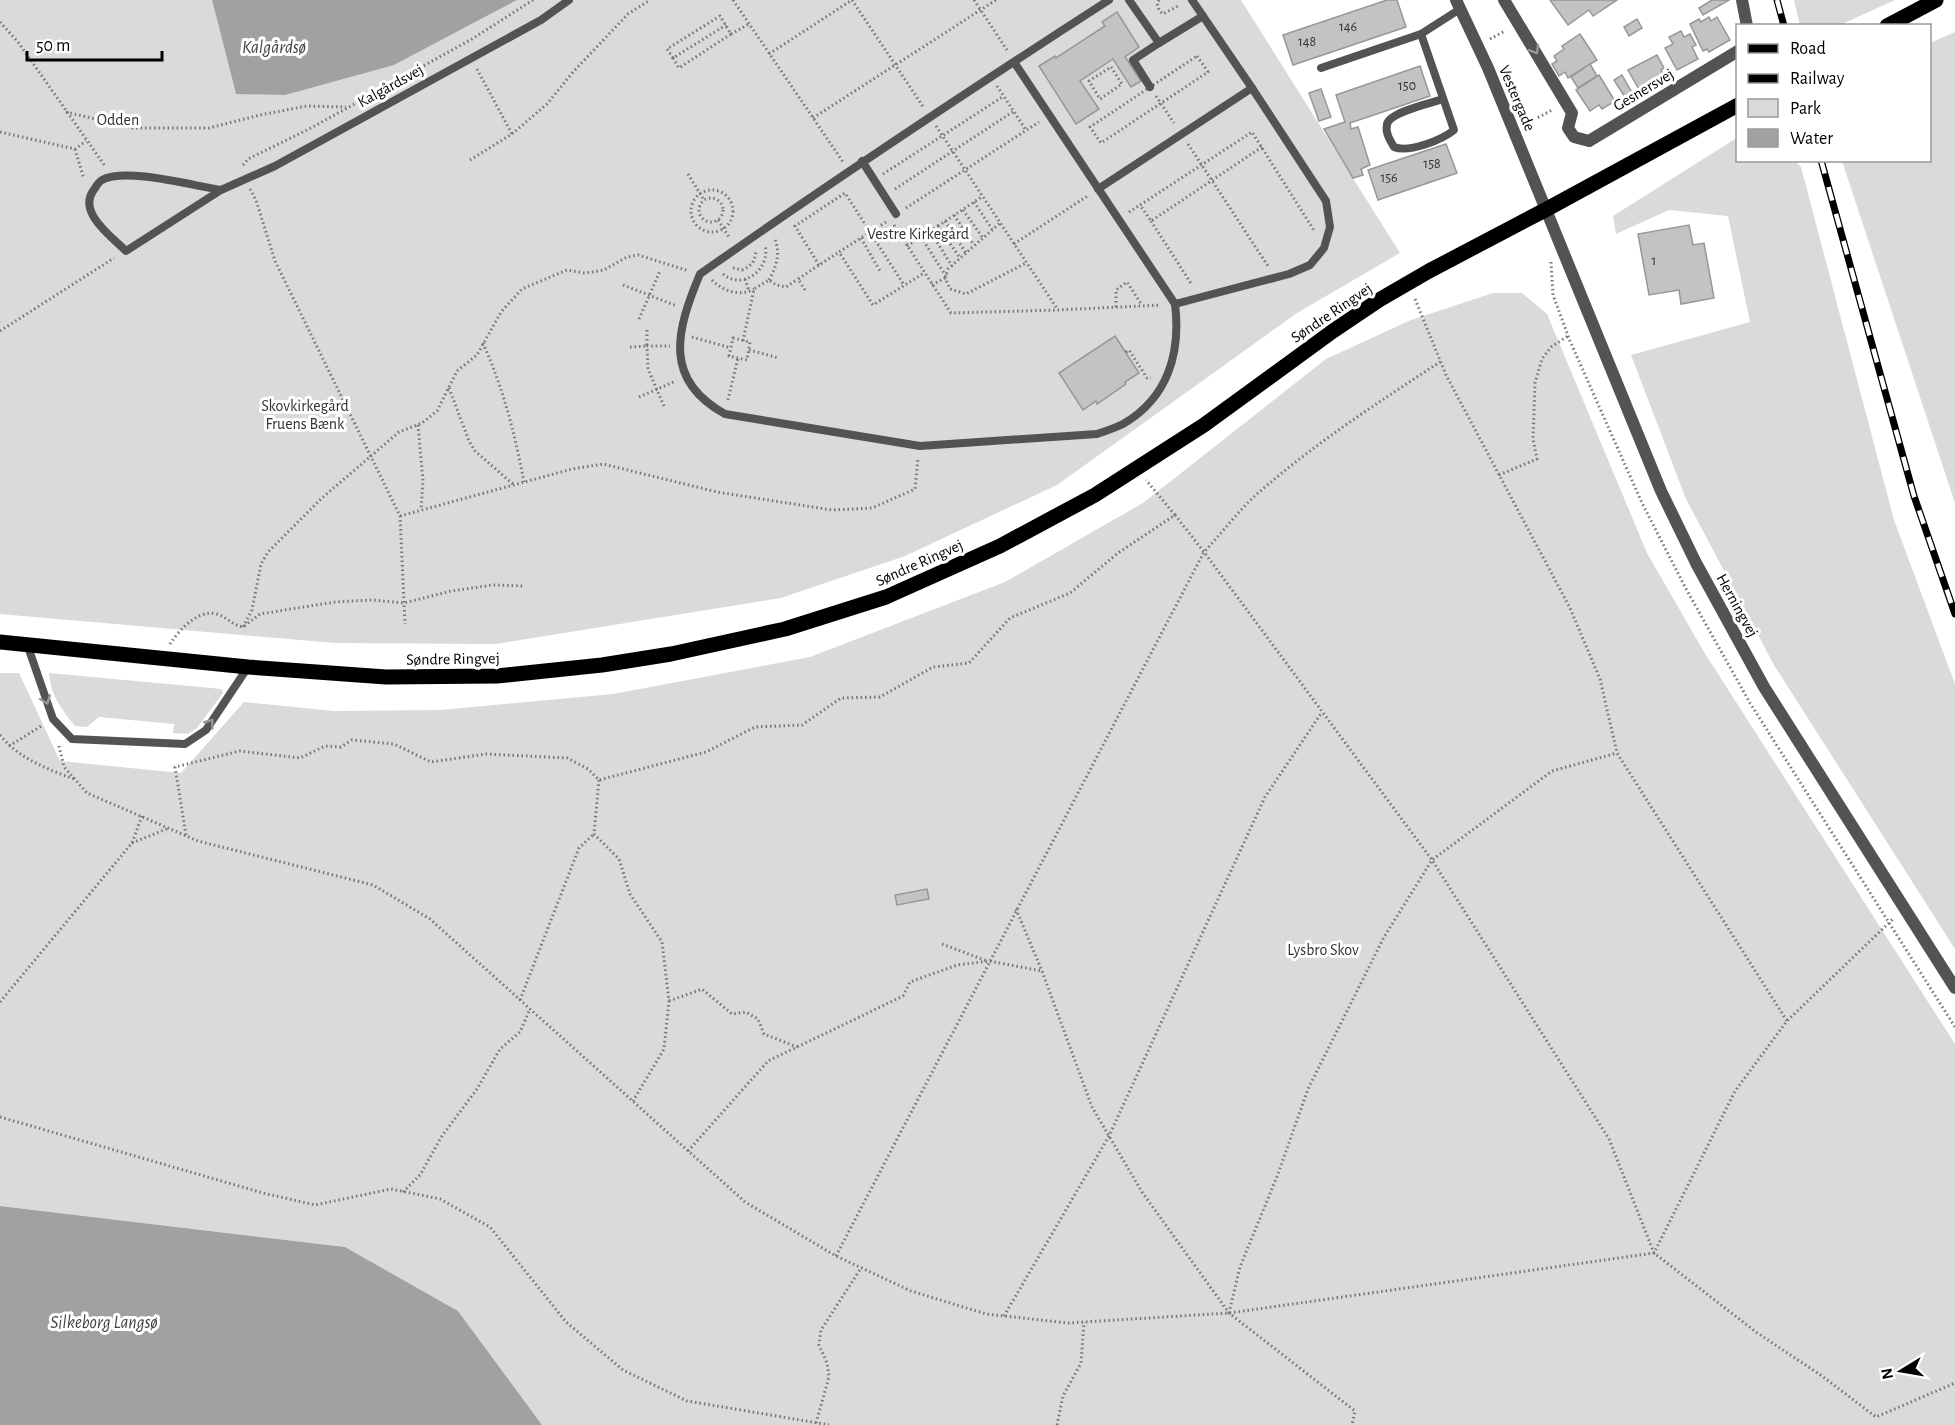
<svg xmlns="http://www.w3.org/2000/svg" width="1955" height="1425" font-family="'Alegreya Sans',sans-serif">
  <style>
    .green { fill: #dadada }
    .water { fill: #a1a1a1 }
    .building { fill: #c3c3c3; stroke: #979797; stroke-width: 1.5 }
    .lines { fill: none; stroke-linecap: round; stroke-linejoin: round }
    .path { stroke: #757575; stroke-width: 3; stroke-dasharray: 1.5 3; stroke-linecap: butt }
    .service { stroke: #535353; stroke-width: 8 }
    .minor { stroke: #535353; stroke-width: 12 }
    .tertiary { stroke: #535353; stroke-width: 12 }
    .primary { stroke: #000; stroke-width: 15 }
    .rail-casing { stroke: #000; stroke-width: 7 }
    .rail { stroke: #fff; stroke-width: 4.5; stroke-dasharray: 14; stroke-linecap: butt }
    .oneway { stroke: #989898 }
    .labels { text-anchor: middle; stroke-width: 6; stroke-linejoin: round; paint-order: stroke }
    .number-label { font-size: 14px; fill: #313131 }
    .street-label { font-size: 16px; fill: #000; stroke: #fff }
    .park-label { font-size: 16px; fill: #313131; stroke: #fff }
    .water-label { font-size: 18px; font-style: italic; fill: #424242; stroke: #fff }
  </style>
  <rect width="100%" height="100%" fill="#fff"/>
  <g class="green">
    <polygon points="0,0 212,0 236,94 394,65 517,0 1241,0 1400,253 1297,313 1057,485 905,556 781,598 496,644 335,643 0,614"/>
    <polygon points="1794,0 1895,0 1840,25 1800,26"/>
    <polygon points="1955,32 1955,503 1842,161 1930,160 1930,43"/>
    <polygon points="1735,139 1737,139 1738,160 1795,161 1801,167 1894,520 1955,684 1955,949 1774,665 1686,499 1631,355 1750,322 1728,216 1669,210 1616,234 1613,216"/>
    <polygon points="1493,293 1522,293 1547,314 1647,553 1704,652 1955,1044 1955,1425 542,1425 458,1311 345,1247 0,1206 0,673 19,673 60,761 181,773 244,702 334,711 441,710 613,694 810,657 1005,582 1143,503 1326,359 1411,320"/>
    <path d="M 49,673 L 222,689 L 223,693 L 197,728 L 188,734 L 173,733 L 174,724 L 99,717 L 87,727 L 75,726 C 62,710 50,694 49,673 Z"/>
  </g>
  <g class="water">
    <polygon points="212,0 517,0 394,65 285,95 236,94"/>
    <polygon points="0,1206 345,1247 458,1311 542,1425 0,1425"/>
  </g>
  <g class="building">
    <polygon points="1387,0 1397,0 1406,27 1293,65 1283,35"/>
    <polygon points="1550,0 1617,0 1593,16 1589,10 1568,25"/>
    <polygon points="1712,0 1729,0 1703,15 1699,8"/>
    <polygon points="1117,12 1139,47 1125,57 1141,81 1131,87 1113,59 1080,81 1099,109 1076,124 1039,66 1055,56 1056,58 1105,26 1102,22"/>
    <polygon points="1709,17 1711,21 1717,17 1730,40 1709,52 1707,49 1703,51 1690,24 1699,19 1701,22"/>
    <polygon points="1637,19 1642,28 1629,36 1624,27"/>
    <polygon points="1681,31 1684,37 1690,34 1696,45 1692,47 1698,59 1677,70 1665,48 1673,44 1669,37"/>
    <polygon points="1580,34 1597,60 1568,78 1565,72 1559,76 1552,64 1557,61 1554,56 1564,49 1562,46"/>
    <polygon points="1657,55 1664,68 1661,70 1666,79 1641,93 1628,70"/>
    <polygon points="1590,64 1597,76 1578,88 1571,77"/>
    <polygon points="1420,66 1430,96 1350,123 1351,129 1358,127 1370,165 1361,169 1363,175 1353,178 1324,129 1345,122 1336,95"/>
    <polygon points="1599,75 1615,101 1602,109 1599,105 1590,111 1576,90"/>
    <polygon points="1622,75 1635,98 1628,102 1614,80"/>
    <polygon points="1321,89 1331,117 1319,121 1309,93"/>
    <polygon points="1446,144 1457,173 1378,200 1368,170"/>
    <polygon points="1689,225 1693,245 1704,243 1714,298 1681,304 1679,290 1649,295 1638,234"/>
    <polygon points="1115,336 1139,373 1125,382 1126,384 1097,404 1096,401 1083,410 1059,373"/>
    <polygon points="927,889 929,899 897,905 895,895"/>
  </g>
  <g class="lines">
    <g class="path">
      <polyline points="733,0 843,162"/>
      <polyline points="974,0 1007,50"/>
      <polyline points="1159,0 1157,3 1159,10 1163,14 1180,5"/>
      <polyline points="0,22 18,42 105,166"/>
      <polyline points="731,34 749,24"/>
      <polyline points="1490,39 1505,31"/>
      <polyline points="769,54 852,0 924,108"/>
      <polygon points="1197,56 1208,72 1101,143 1090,127"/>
      <polyline points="673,58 679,68 731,34 720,16 667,49 673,58 726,25"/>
      <polygon points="1111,67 1122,84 1100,99 1089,81"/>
      <polyline points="477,69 512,134"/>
      <polyline points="997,86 1026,130"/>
      <polyline points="1156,96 1174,123"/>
      <polyline points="66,112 133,128 209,128 260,115 307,106 346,107"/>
      <polyline points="813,118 996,0"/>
      <polyline points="1526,124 1552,110"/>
      <polyline points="936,126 1058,310"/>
      <polyline points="0,132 75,149 86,141"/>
      <polyline points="1188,144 1268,266"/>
      <polyline points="1262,147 1151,221 1140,205 1252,132 1315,232"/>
      <polyline points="75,149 84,179"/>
      <polyline points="470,160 512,134 547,104 573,72 628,14 650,0"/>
      <polyline points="243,165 248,159 311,128 472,39 533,0"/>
      <polyline points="688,174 704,200"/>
      <polyline points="883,174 1004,96"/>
      <polyline points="250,189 256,200 275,261 400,516 405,624"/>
      <polyline points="895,189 1014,111"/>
      <circle cx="712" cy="211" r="21"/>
      <circle cx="711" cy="210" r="12"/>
      <polyline points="974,202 992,229"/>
      <polyline points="906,208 1039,122"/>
      <polyline points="963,210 983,238"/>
      <polyline points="1129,212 1140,205"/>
      <polyline points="954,215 974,245"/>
      <polyline points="718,220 729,237"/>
      <polyline points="945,221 966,253"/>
      <polyline points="1151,221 1192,285"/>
      <polyline points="886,222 839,252 873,305 924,273"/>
      <polyline points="894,225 951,313 1058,310 1161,305"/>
      <polyline points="938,226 983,196"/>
      <polyline points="930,231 952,266"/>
      <polyline points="921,237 946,276"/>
      <polyline points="861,238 880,271"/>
      <polyline points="1014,244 1089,195"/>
      <polyline points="907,246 938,226 960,258"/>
      <polyline points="1551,262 1553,295 1570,341 1642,503 1685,587 1750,703 1955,1027"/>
      <polyline points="819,265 795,226 845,193 904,285"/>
      <path d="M 733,268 L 742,270 C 751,266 755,262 756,251"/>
      <path d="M 723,274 C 743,291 771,269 765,245"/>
      <polyline points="945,278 948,269 1000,223"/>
      <polyline points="745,279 749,291"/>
      <path d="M 712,280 C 723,291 739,297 754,289"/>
      <path d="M 769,280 C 777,265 781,253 774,237"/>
      <polyline points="623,285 677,306"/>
      <polyline points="932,285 945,278 950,289 966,294 1026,263"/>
      <polyline points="805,290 798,279 839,252"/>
      <polyline points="1415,299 1446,375 1570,608 1600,679 1617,753 1787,1021"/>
      <polyline points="1116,307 1116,290 1127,282 1142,305"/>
      <polyline points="639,319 660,271"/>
      <polyline points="0,331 114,258"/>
      <polyline points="692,337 731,348"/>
      <polygon points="733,338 750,342 747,360 729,356"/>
      <polyline points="743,341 754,289 769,280 776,285 786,287 798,279"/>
      <path d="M 483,343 C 503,388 515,434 524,482"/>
      <polyline points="630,347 647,346 647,329"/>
      <polyline points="749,350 779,358"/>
      <polyline points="1126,352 1129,350 1147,378 1151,378"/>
      <polyline points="449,388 469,441 475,451 514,485"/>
      <polyline points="639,397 676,381"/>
      <polyline points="728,400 738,358"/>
      <polyline points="664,406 648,369 647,346 670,346"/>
      <polyline points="418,425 423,481 421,510"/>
      <polyline points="1499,475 1537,459 1533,439 1535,383 1542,359 1551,347 1568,336"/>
      <polyline points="1175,515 1204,552 1432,860 1609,1139 1654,1253 1756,1332 1822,1376 1876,1417 1955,1383"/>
      <polyline points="400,516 572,469 603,464 717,492 832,510 872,508 915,489 918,458"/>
      <polyline points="243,627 252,610 261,564 268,552 322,498 399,432 422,423 437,411 457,371 477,355 501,312 522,289 567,270 585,273 604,270 627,257 638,255 689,271"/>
      <path d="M 170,644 C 180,629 198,609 217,614 C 227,617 232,625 243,627 L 260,614 L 335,602 L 372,600 L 404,603 L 451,591 L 493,585 L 523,586"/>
      <path d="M 0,735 C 18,758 47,769 74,779"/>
      <polyline points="9,746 43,725"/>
      <polyline points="59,746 64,767 87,793 198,841 373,885 430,919 745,1202 836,1256 911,1291 986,1314 1068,1323 1229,1313 1654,1253 1735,1091 1787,1021 1894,918"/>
      <polyline points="599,780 594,834 619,859 630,894 662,942 669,1001 664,1049 633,1101"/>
      <polyline points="186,835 175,767 240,751 300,758 325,746 341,747 352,740 394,744 431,762 486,754 567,758 588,769 599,780 706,752 755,727 802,725 841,698 880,697 933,667 969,663 1010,618 1070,593 1118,553 1175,515 1146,480"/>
      <polyline points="132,843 169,828"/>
      <polyline points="1016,909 1042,971 1092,1107 1142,1192 1229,1313 1355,1411 1352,1425"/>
      <polyline points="942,944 987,961"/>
      <polyline points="520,1000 579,848 594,834"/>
      <polyline points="669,1001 702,989 732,1014 746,1012 758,1019 764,1034 797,1047"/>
      <polyline points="0,1002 132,843 142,816"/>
      <polyline points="0,1117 263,1193 315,1205 391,1189 440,1199 490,1227 566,1322 623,1370 687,1401 829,1425"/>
      <polyline points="688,1151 768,1061 903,996 910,982 957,965 989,961 1042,971"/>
      <polyline points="403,1192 420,1175 442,1136 477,1089 500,1049 520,1032 530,1009"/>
      <path d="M 836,1256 L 1204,552 C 1222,533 1238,511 1257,494 C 1314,444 1377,403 1440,362"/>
      <polyline points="1229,1313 1240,1267 1278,1174 1308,1089 1384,937 1432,860 1552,771 1617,753"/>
      <polyline points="1004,1316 1109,1136 1265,797 1322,712"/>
      <polyline points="816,1423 829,1377 827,1363 819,1345 821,1330 861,1268"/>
      <polyline points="1057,1425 1063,1396 1081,1363 1084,1322"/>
    </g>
    <g class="service">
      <polyline points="1129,0 1159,43 1133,60 1150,87"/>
      <polyline points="1421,34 1460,9"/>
      <polyline points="1159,43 1203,16"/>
      <path d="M 1014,62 L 1175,304 C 1181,353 1168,398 1123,424 C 1115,428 1106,431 1097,434 L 920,446 L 725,414 C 663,380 676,331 700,274 C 834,180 971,89 1109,0"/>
      <path d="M 1321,68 L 1421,34 L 1454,130 C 1442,140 1409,153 1394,147 C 1390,140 1385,133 1387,124 C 1390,112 1431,103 1443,99"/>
      <polyline points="862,161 896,214"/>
      <polyline points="1098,189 1252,88"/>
      <path d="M 221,190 C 194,186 125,167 102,180 C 98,182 96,187 93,191 C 78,213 112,237 126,251 L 221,190 L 275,166 L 541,20 L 569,0"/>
      <polyline points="1175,304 1289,274 1310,265 1324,248 1330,227 1326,201 1252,88 1192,0"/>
      <polyline points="27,644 53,719 72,739 185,744 206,730 248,667"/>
    </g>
    <g class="minor">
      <polyline points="1504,0 1572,113 1568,128 1574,137 1589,141 1738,51"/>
      <polyline points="1742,0 1747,26"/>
    </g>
    <polyline class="tertiary" points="1456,0 1488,68 1661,491 1696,563 1764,687 1955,988"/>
    <g class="primary">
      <polyline points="1887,26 1936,0"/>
      <polyline points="0,642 248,667 386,677 497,676 602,665 671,654 785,629 886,597 1000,546 1095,495 1204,425 1333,331 1379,300 1429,271 1547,209 1738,105"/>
    </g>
    <defs>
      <g id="rail">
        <polyline points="1777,0 1784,26"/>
        <polyline points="1821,160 1914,496 1955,614"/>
      </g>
    </defs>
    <use href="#rail" class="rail-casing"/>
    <use href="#rail" class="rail"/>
  </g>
  <defs><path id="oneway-chevron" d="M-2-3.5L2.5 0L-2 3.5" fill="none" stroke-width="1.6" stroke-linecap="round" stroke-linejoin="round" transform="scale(1.5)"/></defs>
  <g class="oneway">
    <use href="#oneway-chevron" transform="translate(1535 50) rotate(60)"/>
    <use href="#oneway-chevron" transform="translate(46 700) rotate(70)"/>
    <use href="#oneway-chevron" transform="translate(210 723) rotate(-53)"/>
  </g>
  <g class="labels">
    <g class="number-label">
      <text x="1348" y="31">146</text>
      <text x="1307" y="46">148</text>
      <text x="1407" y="90">150</text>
      <text x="1432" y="168">158</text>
      <text x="1389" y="182">156</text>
      <text x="1654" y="265">1</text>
    </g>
    <g class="street-label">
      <text transform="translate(390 85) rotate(-29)" y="6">Kalgårdsvej</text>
      <text transform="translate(1643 89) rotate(-31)" y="6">Gesnersvej</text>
      <text transform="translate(1518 98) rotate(67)" y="6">Vestergade</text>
      <text transform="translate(1331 312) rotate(-34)" y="6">Søndre Ringvej</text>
      <text transform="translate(919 562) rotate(-24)" y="6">Søndre Ringvej</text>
      <text transform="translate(1738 605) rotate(61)" y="6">Herningvej</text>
      <text transform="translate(453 658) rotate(-1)" y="6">Søndre Ringvej</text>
    </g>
    <g class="park-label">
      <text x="118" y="125">Odden</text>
      <text x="918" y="239">Vestre Kirkegård</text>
      <text x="305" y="411">Skovkirkegård<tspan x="305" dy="18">Fruens Bænk</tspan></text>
      <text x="1323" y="955">Lysbro Skov</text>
    </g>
    <g class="water-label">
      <text x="274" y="53">Kalgårdsø</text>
      <text x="104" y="1328">Silkeborg Langsø</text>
    </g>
  </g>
  <rect x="1736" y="24" width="195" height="138" fill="#ffffff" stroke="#999999" stroke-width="1.5"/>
  <rect x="1748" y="44" width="30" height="9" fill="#000000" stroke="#999999" stroke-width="1.5"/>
  <text x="1790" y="54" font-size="18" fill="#000000">Road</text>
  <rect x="1748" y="74" width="30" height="9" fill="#000000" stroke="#999999" stroke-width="1.5"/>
  <text x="1790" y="84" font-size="18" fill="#000000">Railway</text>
  <rect x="1748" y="99" width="30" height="18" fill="#dadada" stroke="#999999" stroke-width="1.5"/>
  <text x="1790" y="114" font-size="18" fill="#000000">Park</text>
  <rect x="1748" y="129" width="30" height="18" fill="#a1a1a1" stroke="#999999" stroke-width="1.5"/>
  <text x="1790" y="144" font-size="18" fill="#000000">Water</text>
  <g transform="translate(1901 1371) rotate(259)" stroke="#ffffff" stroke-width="4.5" paint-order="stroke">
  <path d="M0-4.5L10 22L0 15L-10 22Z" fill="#000000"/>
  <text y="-9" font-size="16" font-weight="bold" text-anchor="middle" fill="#000000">N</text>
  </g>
  <path d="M27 51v9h135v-9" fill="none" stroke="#000000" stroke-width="3"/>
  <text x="36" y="51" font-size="18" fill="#000000" stroke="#ffffff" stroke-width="4.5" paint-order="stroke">50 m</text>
</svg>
